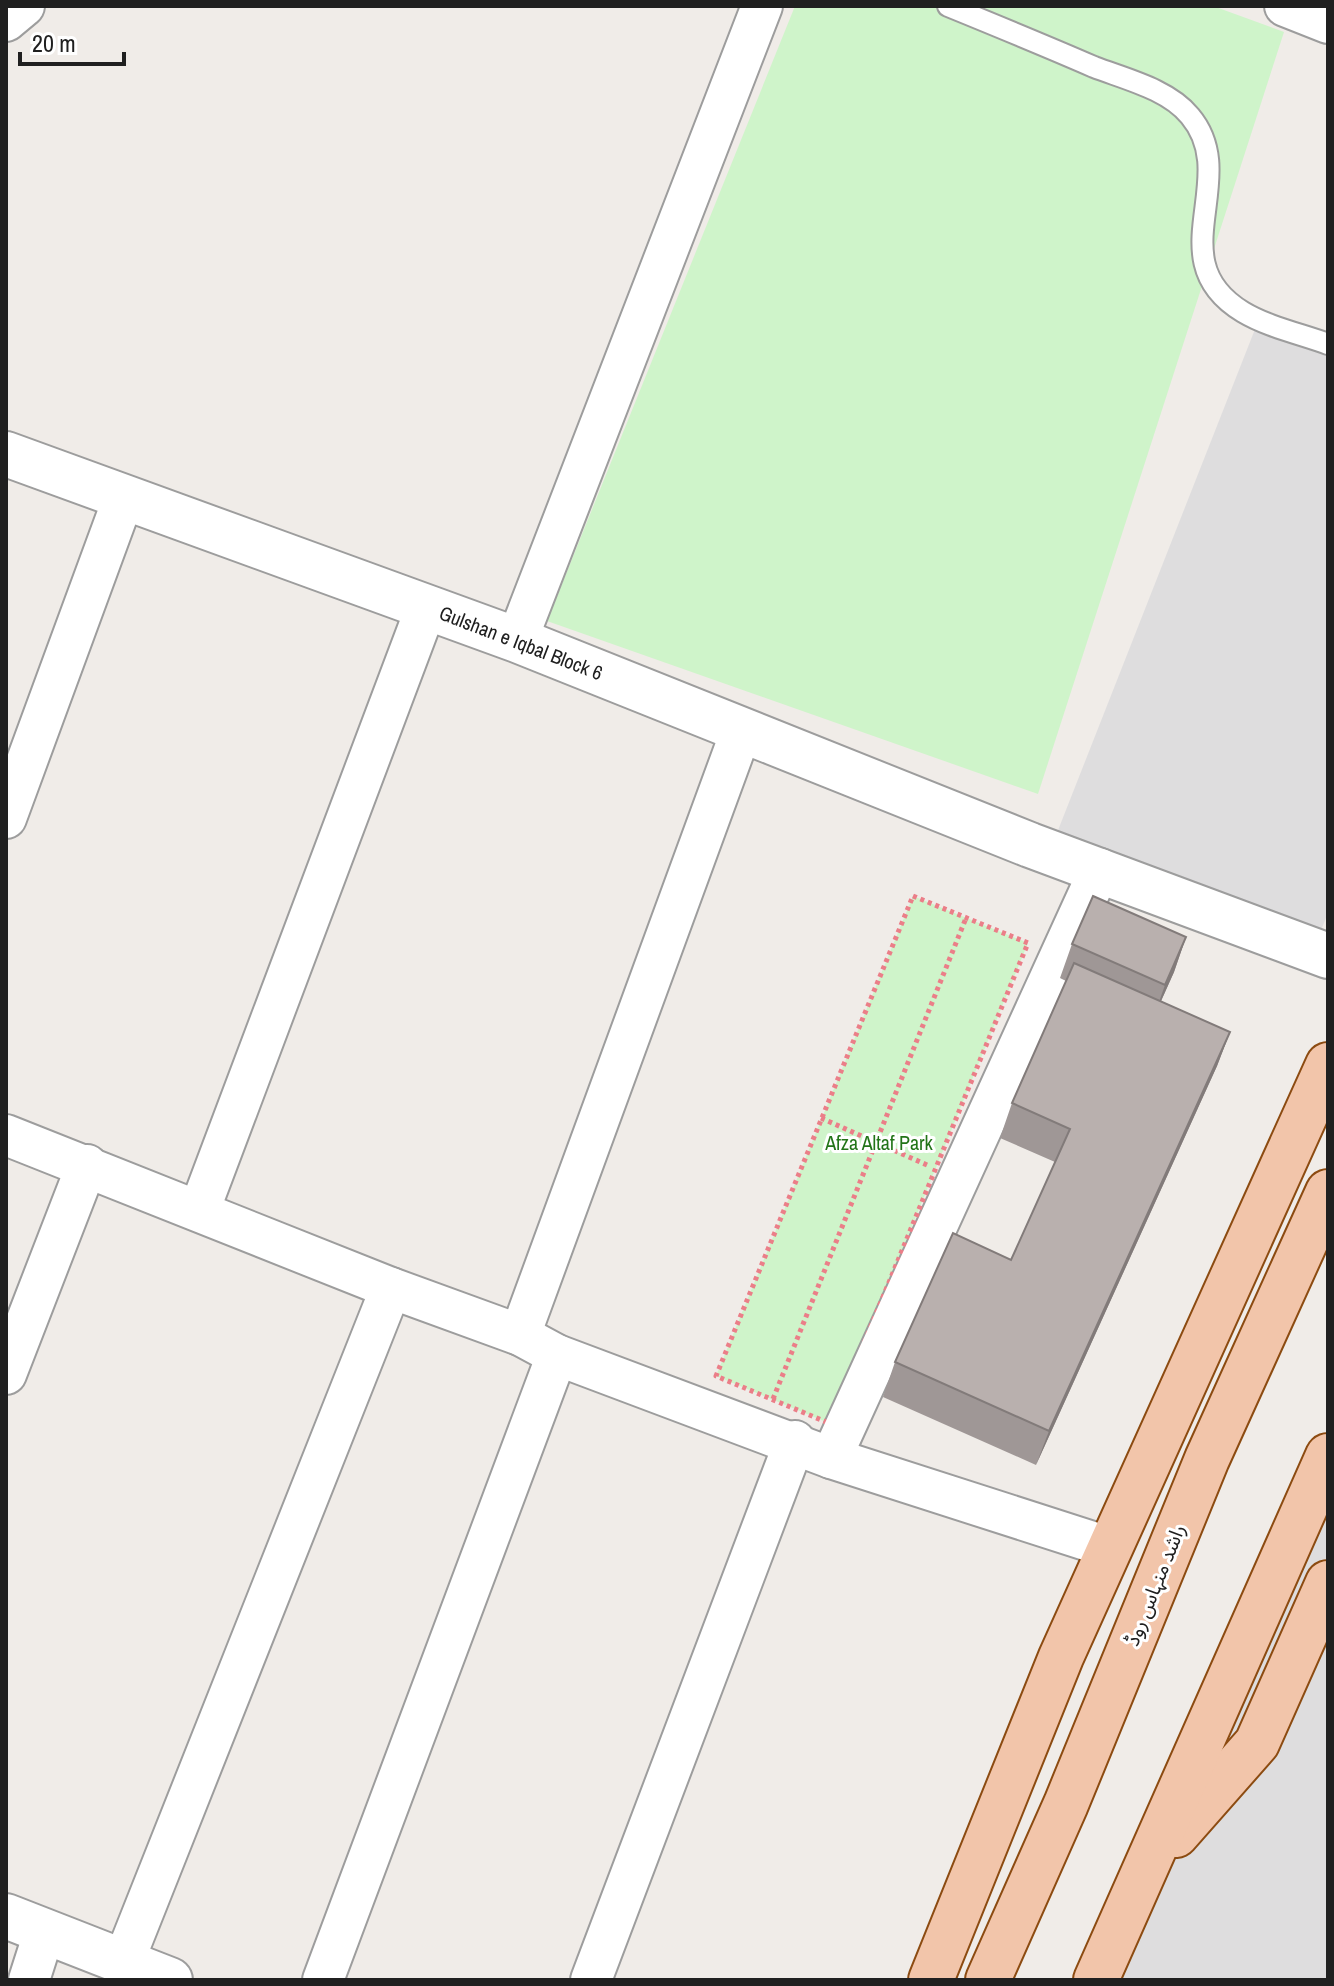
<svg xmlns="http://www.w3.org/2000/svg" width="1334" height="1986" font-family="'Archivo Narrow','Noto Sans Arabic',sans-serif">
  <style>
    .residential { fill: #deddde }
    .park { fill: #cff4ca }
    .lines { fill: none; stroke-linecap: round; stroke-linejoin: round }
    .service-casing { stroke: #9d9d9d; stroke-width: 24 }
    .minor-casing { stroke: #9d9d9d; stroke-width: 44 }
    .tertiary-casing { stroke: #9d9d9d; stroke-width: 48 }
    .primary-casing { stroke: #8c4b11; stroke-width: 48 }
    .path { stroke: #eb7e88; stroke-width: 5; stroke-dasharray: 4 4; stroke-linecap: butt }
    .service { stroke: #fff; stroke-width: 20 }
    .minor { stroke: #fff; stroke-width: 40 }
    .tertiary { stroke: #fff; stroke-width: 44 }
    .primary { stroke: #f2c5aa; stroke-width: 44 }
    .wall { fill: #9f9796 }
    .shaded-wall { fill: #827b7a }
    .building { fill: #b9b0ae; stroke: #827b7a; stroke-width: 2 }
    .labels { text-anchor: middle; stroke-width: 6; stroke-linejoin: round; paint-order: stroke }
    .street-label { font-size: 20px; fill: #202020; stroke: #fff }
    .park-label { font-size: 20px; fill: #227418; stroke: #fff }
  </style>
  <rect width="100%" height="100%" fill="#f0ece8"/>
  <g class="residential">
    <polygon points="1259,319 1328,344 1328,913 1317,940 1053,843"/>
    <polygon points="1328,1506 1328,1980 1112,1980"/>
  </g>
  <g class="park">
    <polygon points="795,6 1213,6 1284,32 1038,794 547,621"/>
    <polygon points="913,896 1028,943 831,1424 716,1376"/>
  </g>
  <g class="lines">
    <defs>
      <path id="service" d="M 948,6 C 997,26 1046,46 1094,67 C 1125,79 1168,89 1190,116 C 1243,179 1157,260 1243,312 C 1268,327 1301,334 1328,344"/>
      <g id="minor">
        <polyline points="1285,6 1328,23"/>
        <polyline points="6,21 24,6"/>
        <polyline points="517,640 762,6"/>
        <polyline points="6,818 124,497"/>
        <polyline points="6,1135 391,1288 520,1335 557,1355 831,1458 1111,1548"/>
        <polyline points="199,1211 426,608"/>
        <polyline points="520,1335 742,729"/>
        <polyline points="6,1374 87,1165"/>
        <polyline points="831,1458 1100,869"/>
        <polyline points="123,1963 391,1288"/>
        <polyline points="29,1980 44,1933"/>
        <polyline points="323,1980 557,1355"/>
        <polyline points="591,1980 795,1441"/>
      </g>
      <g id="tertiary">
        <polyline points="6,454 517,640 1030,845 1328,956"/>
        <polyline points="6,1916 170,1980"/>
      </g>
      <g id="primary">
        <polyline points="1176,1835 1257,1743 1328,1583"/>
        <polyline points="931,1980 1061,1657 1328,1065"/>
        <polyline points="988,1980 1066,1804 1207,1459 1328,1192"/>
        <polyline points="1096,1980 1328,1456"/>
      </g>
    </defs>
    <use href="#service" class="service-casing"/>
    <use href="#minor" class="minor-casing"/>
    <use href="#tertiary" class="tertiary-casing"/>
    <use href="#primary" class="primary-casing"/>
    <g class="path">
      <polygon points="913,896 1028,943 831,1424 716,1376"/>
      <polyline points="821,1118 927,1165"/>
      <polyline points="773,1399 966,918"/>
    </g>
    <use href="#service" class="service"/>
    <use href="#minor" class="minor"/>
    <use href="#tertiary" class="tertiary"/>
    <use href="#primary" class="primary"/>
  </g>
  <polygon class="wall" points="1186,937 1174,972 1161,1001 1230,1032 1217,1066 1036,1465 883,1397 895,1362 1011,1260 1055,1162 1000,1138 1012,1103 1066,981 1060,978 1072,944"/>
  <g class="shaded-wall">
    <polygon points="1186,937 1174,972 1153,1019 1165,985"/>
    <polygon points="1230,1032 1217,1066 1036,1465 1049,1431"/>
  </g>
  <g class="building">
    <polygon points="1093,896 1186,937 1165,985 1072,944"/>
    <polygon points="1074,963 1230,1032 1049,1431 895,1362 953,1233 1011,1260 1070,1129 1012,1103"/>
  </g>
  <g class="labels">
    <g class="street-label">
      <text transform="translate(521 643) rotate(21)" y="7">Gulshan e Iqbal Block 6</text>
      <text transform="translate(1155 1585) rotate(-68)" y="7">راشد منہاس روڈ</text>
    </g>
    <g class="park-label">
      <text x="879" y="1150">Afza Altaf Park</text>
    </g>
  </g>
  <rect width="1334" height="1986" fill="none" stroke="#202020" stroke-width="16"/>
  <path d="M20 52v12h104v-12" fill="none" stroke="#202020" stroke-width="4"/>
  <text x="32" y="52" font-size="24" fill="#202020" stroke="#ffffff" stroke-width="6" paint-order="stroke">20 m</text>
</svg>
